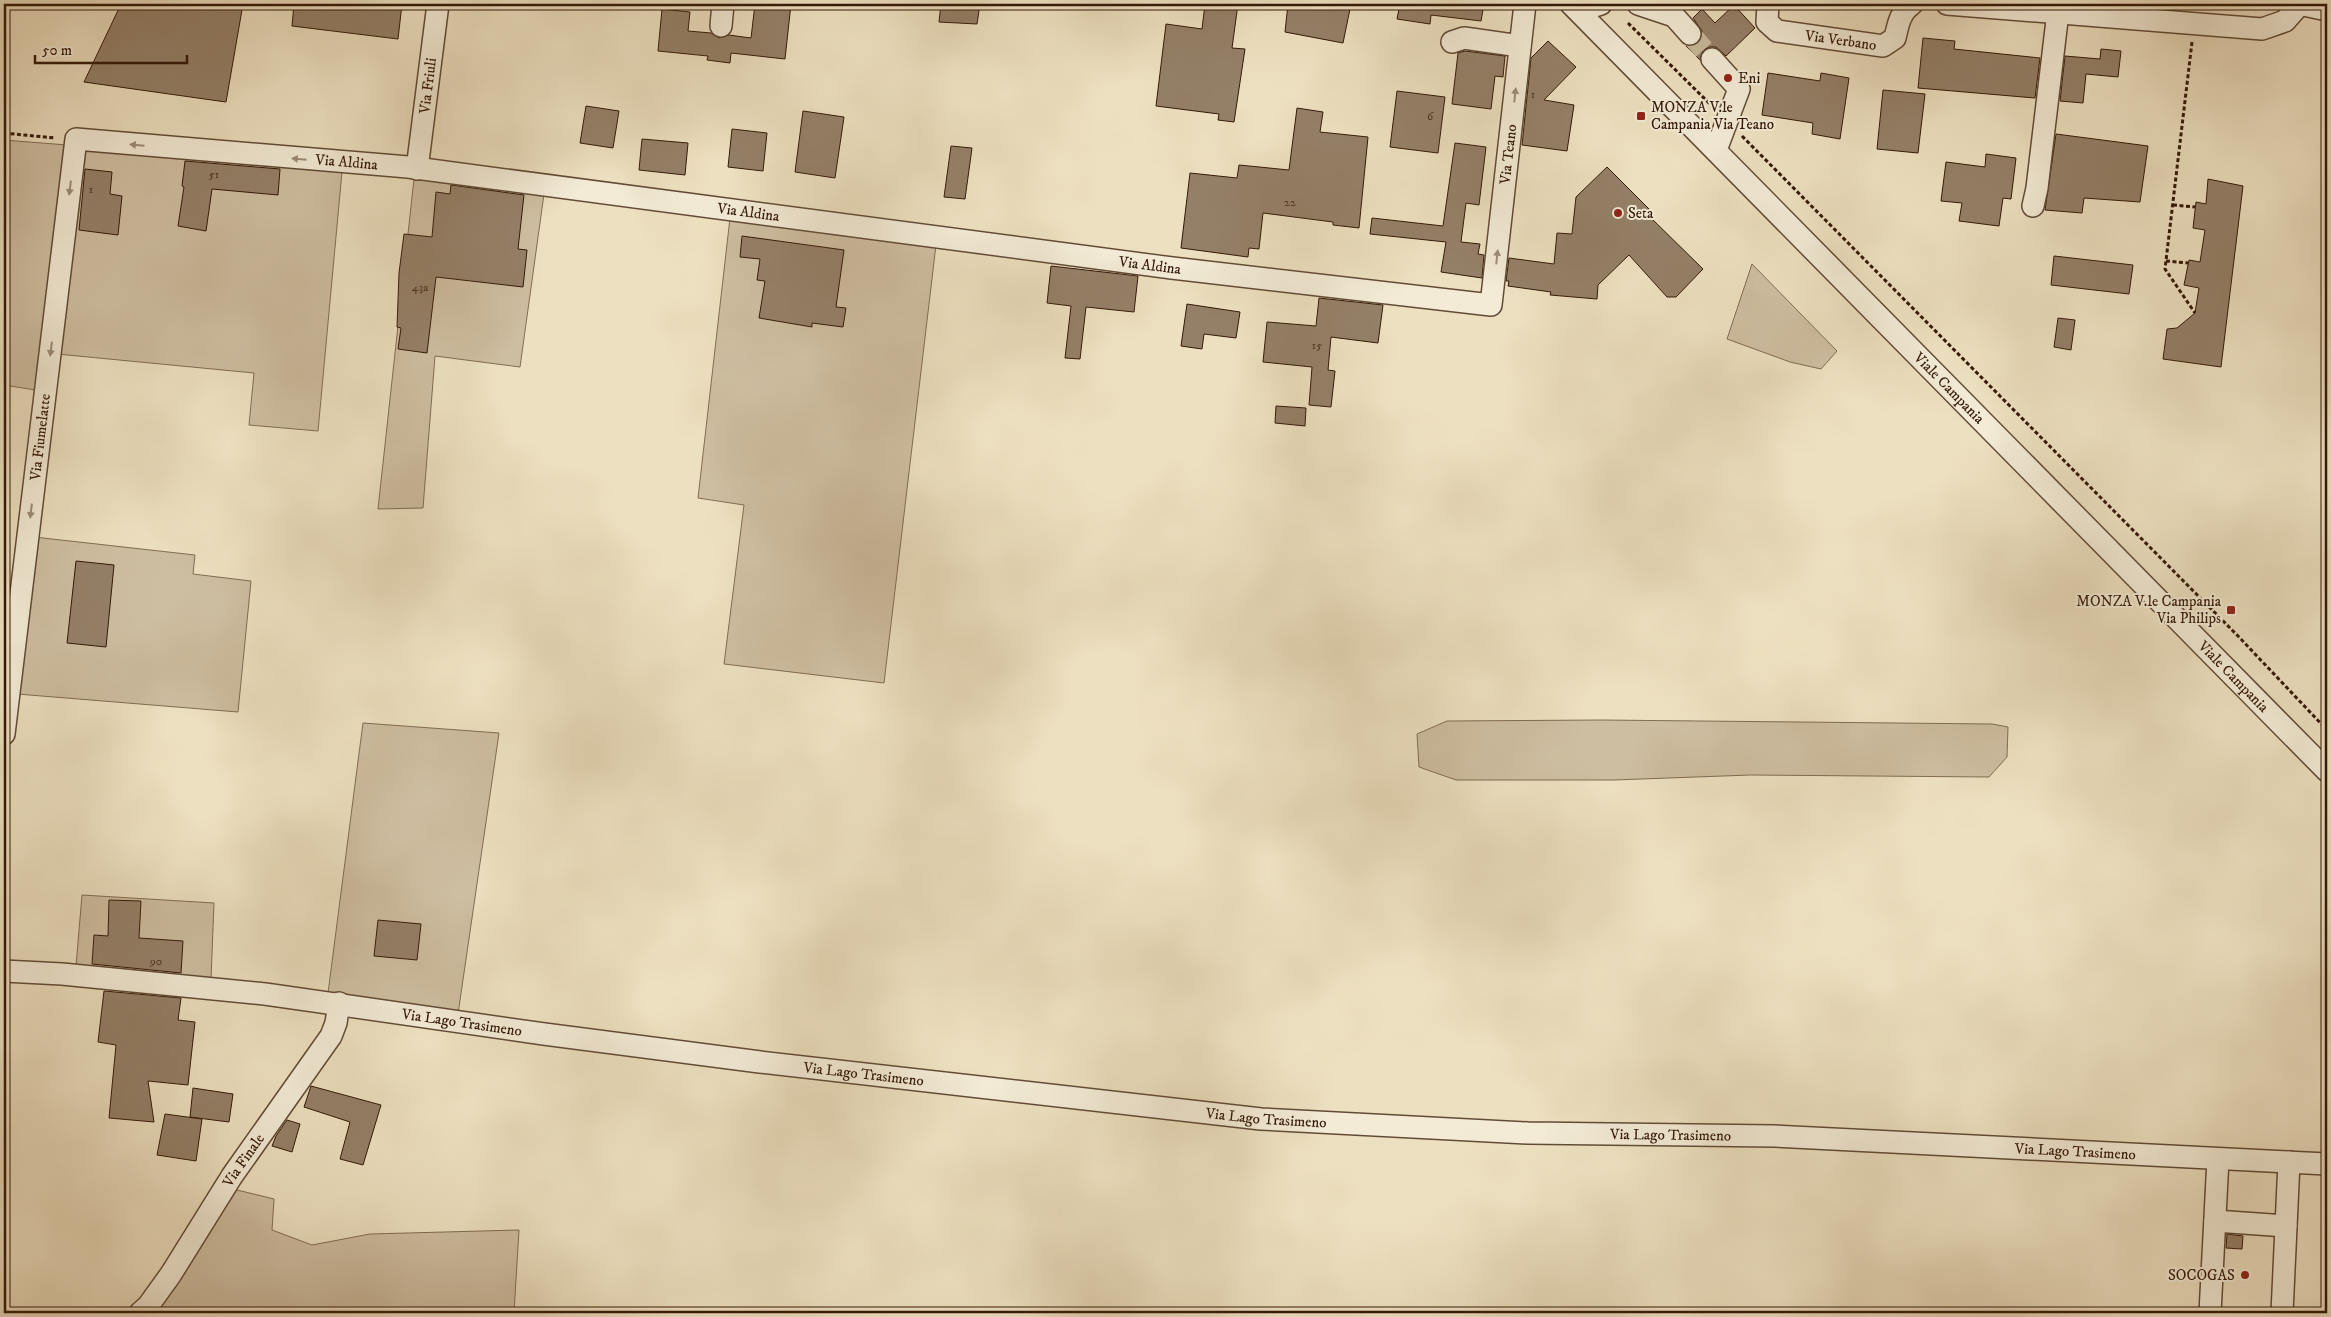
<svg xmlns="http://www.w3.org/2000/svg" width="2331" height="1317" font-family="'IM FELL DW Pica',serif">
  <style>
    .green { fill: #cebea1; stroke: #816c54 }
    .building { fill: #948068; stroke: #341908 }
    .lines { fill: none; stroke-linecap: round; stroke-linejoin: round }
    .minor-tunnel { stroke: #c8b89b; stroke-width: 21; stroke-dasharray: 21 11; stroke-linecap: butt }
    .minor-casing { stroke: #624b36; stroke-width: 24 }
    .path { stroke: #341908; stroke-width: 3; stroke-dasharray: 4 2.5; stroke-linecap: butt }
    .minor { stroke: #f3ebd6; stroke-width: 21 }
    .oneway { fill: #9d8c79 }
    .poi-dot { fill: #8f2418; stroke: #f3ebd6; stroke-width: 2 }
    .labels { text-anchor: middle; stroke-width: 4; stroke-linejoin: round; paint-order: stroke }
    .number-label { font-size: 12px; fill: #4c3320 }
    .street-label { font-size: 15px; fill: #341908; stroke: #f3ebd6 }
    .poi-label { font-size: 15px; fill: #341908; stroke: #f3ebd6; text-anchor: start }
  </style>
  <rect width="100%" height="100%" fill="#ede0c0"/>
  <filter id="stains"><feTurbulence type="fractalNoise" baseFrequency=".004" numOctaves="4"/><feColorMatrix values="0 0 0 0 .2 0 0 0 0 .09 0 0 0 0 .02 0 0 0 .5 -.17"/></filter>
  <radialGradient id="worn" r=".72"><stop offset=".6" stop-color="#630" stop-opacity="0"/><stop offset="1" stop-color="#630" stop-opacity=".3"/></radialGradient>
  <g class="green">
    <polygon points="4,140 67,145 35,390 4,385"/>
    <polygon points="82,148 342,172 318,431 249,425 254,373 57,354"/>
    <polygon points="414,179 544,194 520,367 435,356 423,508 378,509"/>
    <polygon points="730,218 936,245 884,683 724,664 744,505 698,498"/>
    <polygon points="1752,264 1837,351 1821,369 1790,362 1727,339"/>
    <polygon points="34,537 195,555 193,574 251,581 238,712 17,694"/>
    <polygon points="1602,720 1992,724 2008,727 2007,757 1989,777 1750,775 1614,780 1456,780 1419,767 1417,734 1447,721"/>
    <polygon points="363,723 499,733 458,1014 328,993"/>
    <polygon points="82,895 214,903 211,979 76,966"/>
    <polygon points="233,1189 274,1199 272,1230 312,1245 370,1234 519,1230 514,1313 152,1313"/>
  </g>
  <g class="building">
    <polygon points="121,4 243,4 226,102 84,82"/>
    <polygon points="294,4 402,4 398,39 292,26"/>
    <polygon points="755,4 791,4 785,59 731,53 730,63 707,60 708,56 658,51 662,9 690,12 688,31 711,33 719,38 729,35 751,38"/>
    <polygon points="941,4 980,4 977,24 939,22"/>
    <polygon points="1205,4 1238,4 1232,48 1245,49 1234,122 1218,120 1219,114 1156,106 1166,24 1202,29"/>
    <polygon points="1288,4 1351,4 1343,43 1285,32"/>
    <polygon points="1400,4 1424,6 1424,4 1484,4 1481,21 1431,15 1430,24 1397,19"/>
    <polygon points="1734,5 1755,28 1726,56 1716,47 1710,47 1703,50 1700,60 1686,46 1698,44 1702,37 1702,31 1693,18 1702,9 1715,23"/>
    <polygon points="1923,38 1955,41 1954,49 2040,58 2035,98 1918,88"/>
    <polygon points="1548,41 1576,67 1544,100 1574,105 1567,151 1522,145 1531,58"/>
    <polygon points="2101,49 2121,51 2118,77 2086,74 2083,103 2060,101 2065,56 2100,59"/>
    <polygon points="1465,51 1505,56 1503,77 1495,76 1491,109 1452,104 1458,53"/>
    <polygon points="1768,73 1820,81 1821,73 1849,78 1840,139 1812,134 1813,123 1762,115"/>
    <polygon points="1883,90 1925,94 1918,153 1877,149"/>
    <polygon points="1397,91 1445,97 1438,153 1390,147"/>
    <polygon points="586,106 619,111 613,148 580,143"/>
    <polygon points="1297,108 1323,112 1320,132 1368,137 1359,228 1333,225 1333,222 1263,213 1259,249 1249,248 1248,257 1181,248 1190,173 1237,178 1239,165 1289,170"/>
    <polygon points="803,111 844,117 835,178 795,172"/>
    <polygon points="732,129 767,133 763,171 728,167"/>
    <polygon points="2056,134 2148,146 2140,202 2084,198 2082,213 2045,210"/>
    <polygon points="642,139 688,143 685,175 639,170"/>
    <polygon points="1455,143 1486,147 1479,205 1466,203 1461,242 1480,244 1478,254 1484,255 1482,278 1441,272 1446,242 1370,234 1372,218 1443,226"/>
    <polygon points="951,146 972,148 965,199 944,197"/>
    <polygon points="1986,154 2016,158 2011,199 2003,198 1999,226 1959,221 1962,203 1941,201 1946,162 1985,167"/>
    <polygon points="185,161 280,169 278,195 212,189 206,231 178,226 184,187 182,186"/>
    <polygon points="1607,167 1653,213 1649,216 1703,269 1676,297 1667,297 1629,255 1598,285 1597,299 1550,295 1551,292 1508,286 1509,281 1506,281 1509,258 1554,264 1557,233 1572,234 1576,197"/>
    <polygon points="85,169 112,172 110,194 122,196 118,235 79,230"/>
    <polygon points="2208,179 2243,186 2221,367 2163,359 2167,329 2177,328 2195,313 2199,288 2184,285 2189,260 2200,262 2205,230 2193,228 2196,202 2206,204"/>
    <polygon points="451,185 524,195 518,249 527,250 523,287 436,277 427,353 398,349 401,328 397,327 399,273 404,234 432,237 436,192 450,194"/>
    <polygon points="742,236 844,250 836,307 846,308 843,327 812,323 812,327 759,318 765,281 757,280 760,259 740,257"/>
    <polygon points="2054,256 2133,265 2129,294 2051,285"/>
    <polygon points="1051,266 1138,276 1134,312 1086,307 1080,359 1065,358 1071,306 1047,303"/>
    <polygon points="1319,298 1383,305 1378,343 1331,337 1328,370 1335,371 1331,407 1309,405 1312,367 1263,362 1267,322 1316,326"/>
    <polygon points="1187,304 1240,312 1236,338 1204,334 1202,349 1181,346"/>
    <polygon points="2058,318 2075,320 2071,350 2054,347"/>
    <polygon points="1276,406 1306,408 1305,426 1275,423"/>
    <polygon points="76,561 114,565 106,647 67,643"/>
    <polygon points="109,900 141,901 139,938 183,941 181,973 92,964 94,935 108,936"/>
    <polygon points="378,920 421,924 417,960 374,956"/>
    <polygon points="104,991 181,998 178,1020 195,1022 188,1085 148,1081 154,1122 109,1118 116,1045 98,1042"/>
    <polygon points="311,1086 381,1105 363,1165 340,1159 350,1122 304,1107"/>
    <polygon points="193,1088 233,1094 229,1122 190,1117"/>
    <polygon points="165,1114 202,1119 196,1161 157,1155"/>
    <polygon points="287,1120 300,1124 292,1152 272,1146 276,1136"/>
    <polygon points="2227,1234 2243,1236 2242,1249 2226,1248"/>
  </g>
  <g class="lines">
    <polyline class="minor-tunnel" points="1690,34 1712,59"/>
    <defs>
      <g id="minor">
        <path id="s1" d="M 1571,4 L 2327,771"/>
        <polyline points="1638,4 1674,16 1690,34"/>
        <path id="s2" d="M 1768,4 L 1767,22 L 1777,31 L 1883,46 L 1895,38 C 1898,25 1900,12 1912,4"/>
        <polyline points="1947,4 2262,29 2285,21 2300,4"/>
        <polyline points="2299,4 2327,10"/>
        <polyline points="1579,11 1601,4"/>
        <polyline points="721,26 723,4"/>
        <polyline points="1452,42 1464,38 1520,46"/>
        <polyline points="1712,59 1739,89 1716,150"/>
        <path id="s3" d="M 417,169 L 438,4"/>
        <polyline points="2033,206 2037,188 2058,12"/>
        <path id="s4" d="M 4,734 L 76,139 L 408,167 L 1172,268 L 1491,305 L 1525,4"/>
        <path id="s5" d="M 4,971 L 62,974 L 265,994 L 544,1034 L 760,1062 L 1261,1119 L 1528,1133 L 1775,1136 L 2327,1164"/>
        <polyline points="2215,1221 2286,1226"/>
        <path id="s6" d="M 140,1313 L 148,1306 L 171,1274 L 232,1176 L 331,1036 L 336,1023 L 339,1003"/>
        <polyline points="2210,1313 2218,1159"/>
        <polyline points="2282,1313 2289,1162"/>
      </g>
    </defs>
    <use href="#minor" class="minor-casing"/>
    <g class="path">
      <polyline points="1628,23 1711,105"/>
      <polyline points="2192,42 2165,269 2195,313"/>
      <polyline points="4,133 55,138"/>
      <polyline points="1742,136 2238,636 2327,730"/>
      <polyline points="2173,205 2195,207"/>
      <polyline points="2166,261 2188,263"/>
    </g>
    <use href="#minor" class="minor"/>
  </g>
  <defs><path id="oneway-solid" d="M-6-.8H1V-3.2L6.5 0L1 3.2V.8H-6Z" transform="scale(1.25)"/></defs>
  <g class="oneway">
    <use href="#oneway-solid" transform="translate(1515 95) rotate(-84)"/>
    <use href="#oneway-solid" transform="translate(137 145) rotate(-175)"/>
    <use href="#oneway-solid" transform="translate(299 159) rotate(-175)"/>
    <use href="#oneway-solid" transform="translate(70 188) rotate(97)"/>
    <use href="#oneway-solid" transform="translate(1497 257) rotate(-84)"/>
    <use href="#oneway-solid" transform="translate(51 349) rotate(97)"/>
    <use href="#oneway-solid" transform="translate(31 511) rotate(97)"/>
  </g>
  <g class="poi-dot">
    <circle cx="1728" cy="78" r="5"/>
    <rect x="1636" y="111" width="10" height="10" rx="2.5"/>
    <circle cx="1618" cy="213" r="5"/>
    <rect x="2226" y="605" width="10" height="10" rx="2.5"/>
    <circle cx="2245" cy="1275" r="5"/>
  </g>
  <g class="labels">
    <g class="number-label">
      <text x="1533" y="98">1</text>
      <text x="1430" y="120">6</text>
      <text x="214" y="178">51</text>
      <text x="91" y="193">1</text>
      <text x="1290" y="206">22</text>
      <text x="420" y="291">43a</text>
      <text x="1317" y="349">15</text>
      <text x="156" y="965">90</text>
    </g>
    <g class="street-label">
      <text dy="5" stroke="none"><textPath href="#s2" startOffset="96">Via Verbano</textPath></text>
      <text dy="5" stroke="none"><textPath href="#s3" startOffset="84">Via Friuli</textPath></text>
      <text dy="5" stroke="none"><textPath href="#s4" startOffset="2176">Via Teano</textPath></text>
      <text dy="5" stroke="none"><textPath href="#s4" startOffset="871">Via Aldina</textPath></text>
      <text dy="5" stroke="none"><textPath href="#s4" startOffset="1276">Via Aldina</textPath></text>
      <text dy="5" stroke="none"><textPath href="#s4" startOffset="1681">Via Aldina</textPath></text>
      <text dy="5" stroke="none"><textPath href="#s1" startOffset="539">Viale Campania</textPath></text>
      <text dy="5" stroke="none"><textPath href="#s4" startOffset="299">Via Fiumelatte</textPath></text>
      <text dy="5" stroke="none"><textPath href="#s1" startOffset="944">Viale Campania</textPath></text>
      <text dy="5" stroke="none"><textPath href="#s5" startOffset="461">Via Lago Trasimeno</textPath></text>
      <text dy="5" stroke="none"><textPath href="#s5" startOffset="866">Via Lago Trasimeno</textPath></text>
      <text dy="5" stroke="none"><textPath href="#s5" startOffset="1271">Via Lago Trasimeno</textPath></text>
      <text dy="5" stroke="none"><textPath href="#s5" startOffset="1676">Via Lago Trasimeno</textPath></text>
      <text dy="5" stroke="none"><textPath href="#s5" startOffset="2081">Via Lago Trasimeno</textPath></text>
      <text dy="5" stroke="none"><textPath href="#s6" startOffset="185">Via Finale</textPath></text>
    </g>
    <g class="poi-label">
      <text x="1738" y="83">Eni</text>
      <text x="1651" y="112">MONZA V.le<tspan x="1651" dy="17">Campania Via Teano</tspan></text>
      <text x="1628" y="218">Seta</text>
      <text x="2221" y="606" text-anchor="end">MONZA V.le Campania<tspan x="2221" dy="17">Via Philips</tspan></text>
      <text x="2235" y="1280" text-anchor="end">SOCOGAS</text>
    </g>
  </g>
  <rect width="2331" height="1317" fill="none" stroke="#ede0c0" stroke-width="20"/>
  <rect x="5" y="5" width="2321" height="1307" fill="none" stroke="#341908" stroke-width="2.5"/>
  <rect x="10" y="10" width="2311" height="1297" fill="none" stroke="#341908"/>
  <path d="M35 55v8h152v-8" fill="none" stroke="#341908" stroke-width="2.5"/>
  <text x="42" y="55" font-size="15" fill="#341908" stroke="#f3ebd6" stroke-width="4" paint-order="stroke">50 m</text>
  <rect width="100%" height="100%" filter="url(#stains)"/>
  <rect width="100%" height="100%" fill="url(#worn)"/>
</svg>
